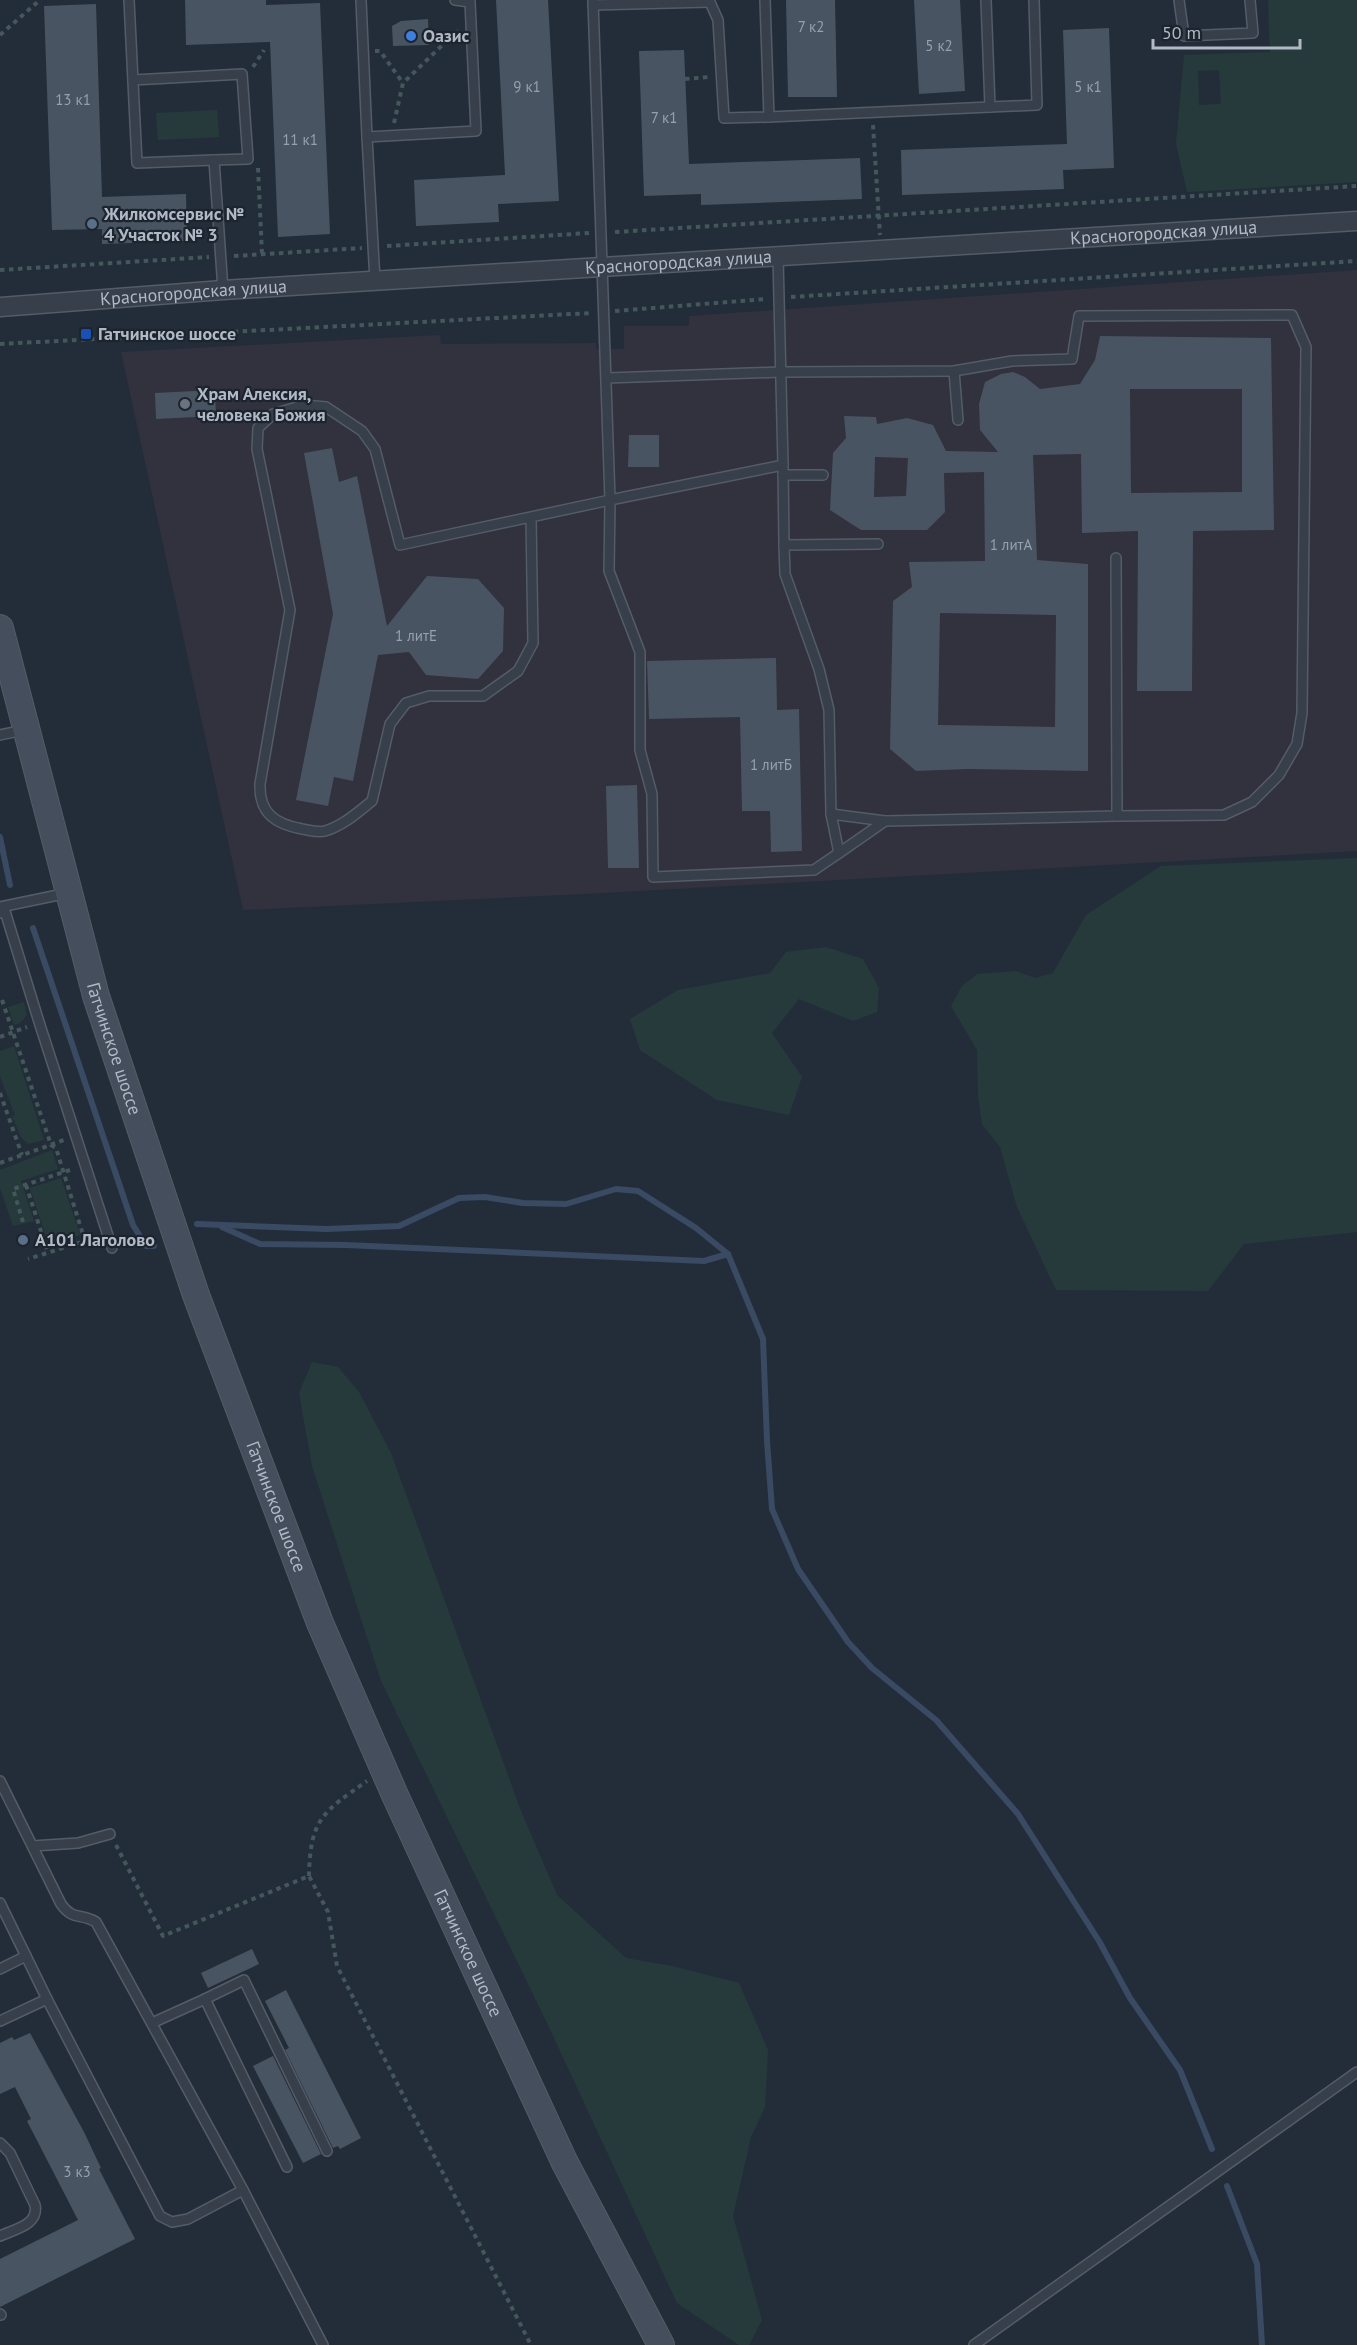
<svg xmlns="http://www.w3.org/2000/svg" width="1357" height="2345" font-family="'PT Sans',sans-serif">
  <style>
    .medical { fill: #32313e }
    .green { fill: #263a3b; fill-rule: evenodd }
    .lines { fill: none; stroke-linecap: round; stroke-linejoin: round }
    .stream { stroke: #394a62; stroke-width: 6 }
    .building { fill: #495463; fill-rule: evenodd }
    .lane-casing { stroke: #545c67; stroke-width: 12 }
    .street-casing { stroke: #545c67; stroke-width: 21 }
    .secondary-casing { stroke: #545c67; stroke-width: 28 }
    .path { stroke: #44575a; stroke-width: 4; stroke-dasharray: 4.5 4.5; stroke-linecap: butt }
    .lane { stroke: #363f4a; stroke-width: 9 }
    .street { stroke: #363f4a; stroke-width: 18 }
    .secondary { stroke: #444e5d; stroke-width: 26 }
    .shop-dot { fill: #3f7fe0; stroke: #1c242e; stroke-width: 2 }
    .service-dot { fill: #5c6f8a; stroke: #1c242e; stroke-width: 2 }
    .transit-dot { fill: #1a4fb4; stroke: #1c242e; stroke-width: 2 }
    .worship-dot { fill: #6b7280; stroke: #1c242e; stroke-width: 2 }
    .labels { text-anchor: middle; stroke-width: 4.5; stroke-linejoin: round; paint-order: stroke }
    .number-label { font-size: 15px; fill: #97a0ad }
    .poi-label { font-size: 18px; font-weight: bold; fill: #b1b9c6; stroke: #1c242e; text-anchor: start }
    .street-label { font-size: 18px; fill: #b1b9c6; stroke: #1c242e }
  </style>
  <rect width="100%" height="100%" fill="#232d39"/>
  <polygon class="medical" points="1357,270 1357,851 585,894 243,910 121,352 440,335 441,344 596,343 596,349 624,349 624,326 689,326 689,316"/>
  <g class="green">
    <path d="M 1268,0 L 1357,0 L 1357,182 L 1187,192 L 1176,144 L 1184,55 L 1270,52 ZM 1219,70 L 1221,104 L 1199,105 L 1198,71 Z"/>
    <polygon points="217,110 219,137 158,140 156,113"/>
    <polygon points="1357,858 1357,1232 1244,1244 1208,1291 1056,1290 1017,1207 1000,1147 982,1124 978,1096 977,1050 951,1006 962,986 977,974 1016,971 1035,978 1053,973 1086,915 1161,866"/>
    <polygon points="826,947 863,959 879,988 877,1012 853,1021 799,999 772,1033 802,1077 789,1115 717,1100 640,1050 630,1019 678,990 770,973 786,952"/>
    <polygon points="24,1002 27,1015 20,1023 14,1025 8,1007"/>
    <polygon points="14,1046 44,1140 28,1144 21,1137 12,1116 15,1115 0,1076 0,1051"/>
    <polygon points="52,1150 58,1169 21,1181 34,1221 13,1226 0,1188 0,1170"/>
    <polygon points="61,1178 80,1235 49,1245 30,1188"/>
    <polygon points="312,1362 338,1367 359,1392 391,1453 521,1811 557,1895 626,1958 672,1966 739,1983 768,2050 765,2107 751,2137 733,2216 762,2320 749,2345 739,2345 677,2303 548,2025 381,1681 312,1466 299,1393"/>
  </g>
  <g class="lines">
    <g class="stream">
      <polyline points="0,837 10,885"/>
      <polyline points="33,928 133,1225 146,1246 154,1246"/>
      <polyline points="197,1224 326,1229 399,1226 459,1198 485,1197 523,1203 566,1204 616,1189 638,1191 696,1228 728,1254 763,1339 767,1441 772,1509 798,1569 848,1642 872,1668 936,1720 1018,1814 1099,1941 1130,1998 1180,2070 1212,2149"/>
      <polyline points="222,1227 260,1244 346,1245 704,1261 728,1254"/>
      <polyline points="1227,2186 1257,2264 1262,2345"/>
    </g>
  </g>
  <g class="building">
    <polygon points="185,0 266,0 266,5 320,3 330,234 278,237 270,42 186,45"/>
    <polygon points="496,0 548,0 559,201 498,204 499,222 416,226 414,180 505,175"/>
    <polygon points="786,0 835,0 837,97 788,97"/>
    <polygon points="914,0 960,0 965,91 919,94"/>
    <polygon points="96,4 102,197 186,194 187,241 102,244 102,229 52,230 44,6"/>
    <polygon points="428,19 429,45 393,46 392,26 401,21"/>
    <polygon points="1109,28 1114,168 1063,170 1064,189 902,195 901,150 1067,144 1063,30"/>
    <polygon points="684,50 689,164 860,158 862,199 701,205 701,194 644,196 639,51"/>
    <path d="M 1100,336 L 1271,338 L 1274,530 L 1193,531 L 1192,691 L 1137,691 L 1138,531 L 1082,533 L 1081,454 L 1033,455 L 1037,560 L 1088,564 L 1088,771 L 967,769 L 916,771 L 890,749 L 893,601 L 912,587 L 909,562 L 985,561 L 984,472 L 944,473 L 945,512 L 927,530 L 861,530 L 830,510 L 833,453 L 846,438 L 844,416 L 876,417 L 877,424 L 907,418 L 933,425 L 946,451 L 998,452 L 980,430 L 979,404 L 985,382 L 1001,374 L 1013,372 L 1025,377 L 1040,389 L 1080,384 L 1095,360 ZM 1130,389 L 1242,389 L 1242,492 L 1131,493 ZM 875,457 L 908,458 L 906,496 L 874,497 ZM 940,613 L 1056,615 L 1055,727 L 938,725 Z"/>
    <polygon points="215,390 216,416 156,419 155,393"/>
    <polygon points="629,435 659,435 659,467 628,467"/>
    <polygon points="332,448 339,482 357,476 387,626 427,576 478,579 504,608 503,651 478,679 426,675 409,652 378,655 353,781 334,777 328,806 296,800 333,614 304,453"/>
    <polygon points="776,658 777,710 799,709 802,851 771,852 770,811 742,811 740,717 649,719 647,661"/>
    <polygon points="637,785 639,868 608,868 606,786"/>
    <polygon points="252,1949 259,1964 208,1988 201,1973"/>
    <polygon points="286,1990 361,2138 340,2149 338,2146 333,2148 285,2050 289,2048 265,2001"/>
    <polygon points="30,2033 84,2132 101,2168 99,2169 135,2239 0,2307 0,2259 78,2220 27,2121 31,2119 15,2087 0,2094 0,2043 12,2037 14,2040"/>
    <polygon points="273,2056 321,2154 303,2163 253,2066"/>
  </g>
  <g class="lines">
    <defs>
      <g id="lane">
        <polyline points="129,0 137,163 214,160 223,290"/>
        <polyline points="361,0 367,137 476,131 470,2 455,0"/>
        <polyline points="709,0 718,20 724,118 769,117 765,0"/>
        <polyline points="986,0 990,107"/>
        <polyline points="1179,0 1184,36 1253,33 1250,0"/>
        <polyline points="593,5 709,2"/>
        <polyline points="133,80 242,74 248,159 214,160"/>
        <polyline points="769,117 1037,105 1034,0"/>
        <polyline points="367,137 375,281"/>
        <polyline points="778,257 783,465 610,500 609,571 640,652 640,750 652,794 653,877 814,870 839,853 831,814 829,710 819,669 785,574 784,545"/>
        <polyline points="954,371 958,420"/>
        <polyline points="607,378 781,372 954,371 1012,361 1072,359 1079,316 1292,315 1306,347 1302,713 1297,744 1279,775 1252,802 1224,815 1117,816"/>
        <polyline points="783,465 784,545 878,544"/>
        <polyline points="783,475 823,475"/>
        <path d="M 531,518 L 533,643 L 518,671 L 483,696 L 429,696 L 406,703 L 390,724 L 372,801 C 358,812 343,826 325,831 C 318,833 309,830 302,829 C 275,824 259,813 260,784 L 290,610 L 257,449 L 258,428 L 273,414 L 304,405 L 326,407 L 362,431 L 375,449 L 400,545 L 610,500 L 593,0"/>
        <polyline points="0,735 24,730"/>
        <polyline points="831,814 885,821"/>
        <polyline points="839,853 885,821 1117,816 1116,558"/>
        <polyline points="0,907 68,893"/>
        <polyline points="0,913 4,908 39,1022 112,1248"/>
        <path d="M 0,1781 L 61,1904 C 73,1921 81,1913 96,1922 L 243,2190 L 323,2345"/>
        <polyline points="33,1846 78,1843 110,1834"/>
        <polyline points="0,1903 47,1999 160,2216 172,2222 188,2219 243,2190"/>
        <polyline points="0,1969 26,1956"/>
        <polyline points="205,1999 244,1980 327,2151"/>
        <polyline points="0,2021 47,1999"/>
        <polyline points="152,2023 205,1999 287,2167"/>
        <path d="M 0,2143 L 10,2153 L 35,2205 C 39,2225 15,2229 0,2236"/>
        <polyline points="0,2314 1,2315"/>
        <polyline points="974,2345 1357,2072"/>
      </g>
      <g id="street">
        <path id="s1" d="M 0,307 L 223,290 L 1357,221"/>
      </g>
      <g id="secondary">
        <path id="s2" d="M 0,628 L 96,996 L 196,1295 L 320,1623 L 394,1793 L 564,2161 L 661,2345"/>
      </g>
    </defs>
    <use href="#lane" class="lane-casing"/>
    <use href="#street" class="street-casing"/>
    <use href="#secondary" class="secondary-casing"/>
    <g class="path">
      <polyline points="0,35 40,0"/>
      <polyline points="375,51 380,51 403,83"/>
      <polyline points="253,67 264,50"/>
      <polyline points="685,79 709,77"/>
      <polyline points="394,123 403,83 458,30"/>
      <polyline points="873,125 880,235"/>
      <polyline points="258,168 262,254"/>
      <polyline points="615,232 1357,186"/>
      <polyline points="387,246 589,233"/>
      <polyline points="234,256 362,248"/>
      <polyline points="0,270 209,257"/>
      <polyline points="791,297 1357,261"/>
      <polyline points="615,311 766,299"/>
      <polyline points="0,344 592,313"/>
      <polyline points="2,1000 51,1145 56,1148 85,1241 28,1259"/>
      <polyline points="0,1037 27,1027"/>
      <polyline points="0,1093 22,1155"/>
      <polyline points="0,1163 64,1140"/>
      <polyline points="26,1185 48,1253"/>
      <polyline points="23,1222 13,1189 73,1169"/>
      <polyline points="116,1845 163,1936 309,1876 328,1912 337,1966 531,2345"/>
      <path d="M 309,1876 C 310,1819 323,1812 367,1781"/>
    </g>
    <use href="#lane" class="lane"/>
    <use href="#street" class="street"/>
    <use href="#secondary" class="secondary"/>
  </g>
  <circle class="shop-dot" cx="411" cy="36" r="6"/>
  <g class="service-dot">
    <circle cx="92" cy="224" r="6"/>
    <circle cx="23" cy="1240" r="6"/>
  </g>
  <rect class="transit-dot" x="80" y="328" width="12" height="12" rx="3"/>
  <circle class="worship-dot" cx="185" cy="404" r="6"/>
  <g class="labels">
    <g class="number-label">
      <text x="811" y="32">7 к2</text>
      <text x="939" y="51">5 к2</text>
      <text x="527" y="92">9 к1</text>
      <text x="1088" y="92">5 к1</text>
      <text x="73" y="105">13 к1</text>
      <text x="664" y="123">7 к1</text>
      <text x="300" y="145">11 к1</text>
      <text x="1011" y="550">1 литА</text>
      <text x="416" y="641">1 литЕ</text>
      <text x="771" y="770">1 литБ</text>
      <text x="77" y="2177">3 к3</text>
    </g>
    <g class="poi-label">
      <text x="423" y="42">Оазис</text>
      <text x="104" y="220">Жилкомсервис №<tspan x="104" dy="21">4 Участок № 3</tspan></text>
      <text x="98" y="340">Гатчинское шоссе</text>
      <text x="197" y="400">Храм Алексия,<tspan x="197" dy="21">человека Божия</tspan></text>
      <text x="35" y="1246">А101 Лаголово</text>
    </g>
    <g class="street-label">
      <text dy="6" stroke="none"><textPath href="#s1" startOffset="1166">Красногородская улица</textPath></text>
      <text dy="6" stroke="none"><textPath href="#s1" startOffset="680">Красногородская улица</textPath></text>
      <text dy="6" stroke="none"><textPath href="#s1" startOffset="194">Красногородская улица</textPath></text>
      <text dy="6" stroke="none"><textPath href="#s2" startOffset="436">Гатчинское шоссе</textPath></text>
      <text dy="6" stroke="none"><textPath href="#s2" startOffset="922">Гатчинское шоссе</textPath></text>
      <text dy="6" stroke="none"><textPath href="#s2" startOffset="1408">Гатчинское шоссе</textPath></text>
    </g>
  </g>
  <path d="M1153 39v9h147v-9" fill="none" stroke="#b1b9c6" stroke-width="3"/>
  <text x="1162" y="39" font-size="18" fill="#b1b9c6" stroke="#1c242e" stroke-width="4.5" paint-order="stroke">50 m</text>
</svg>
